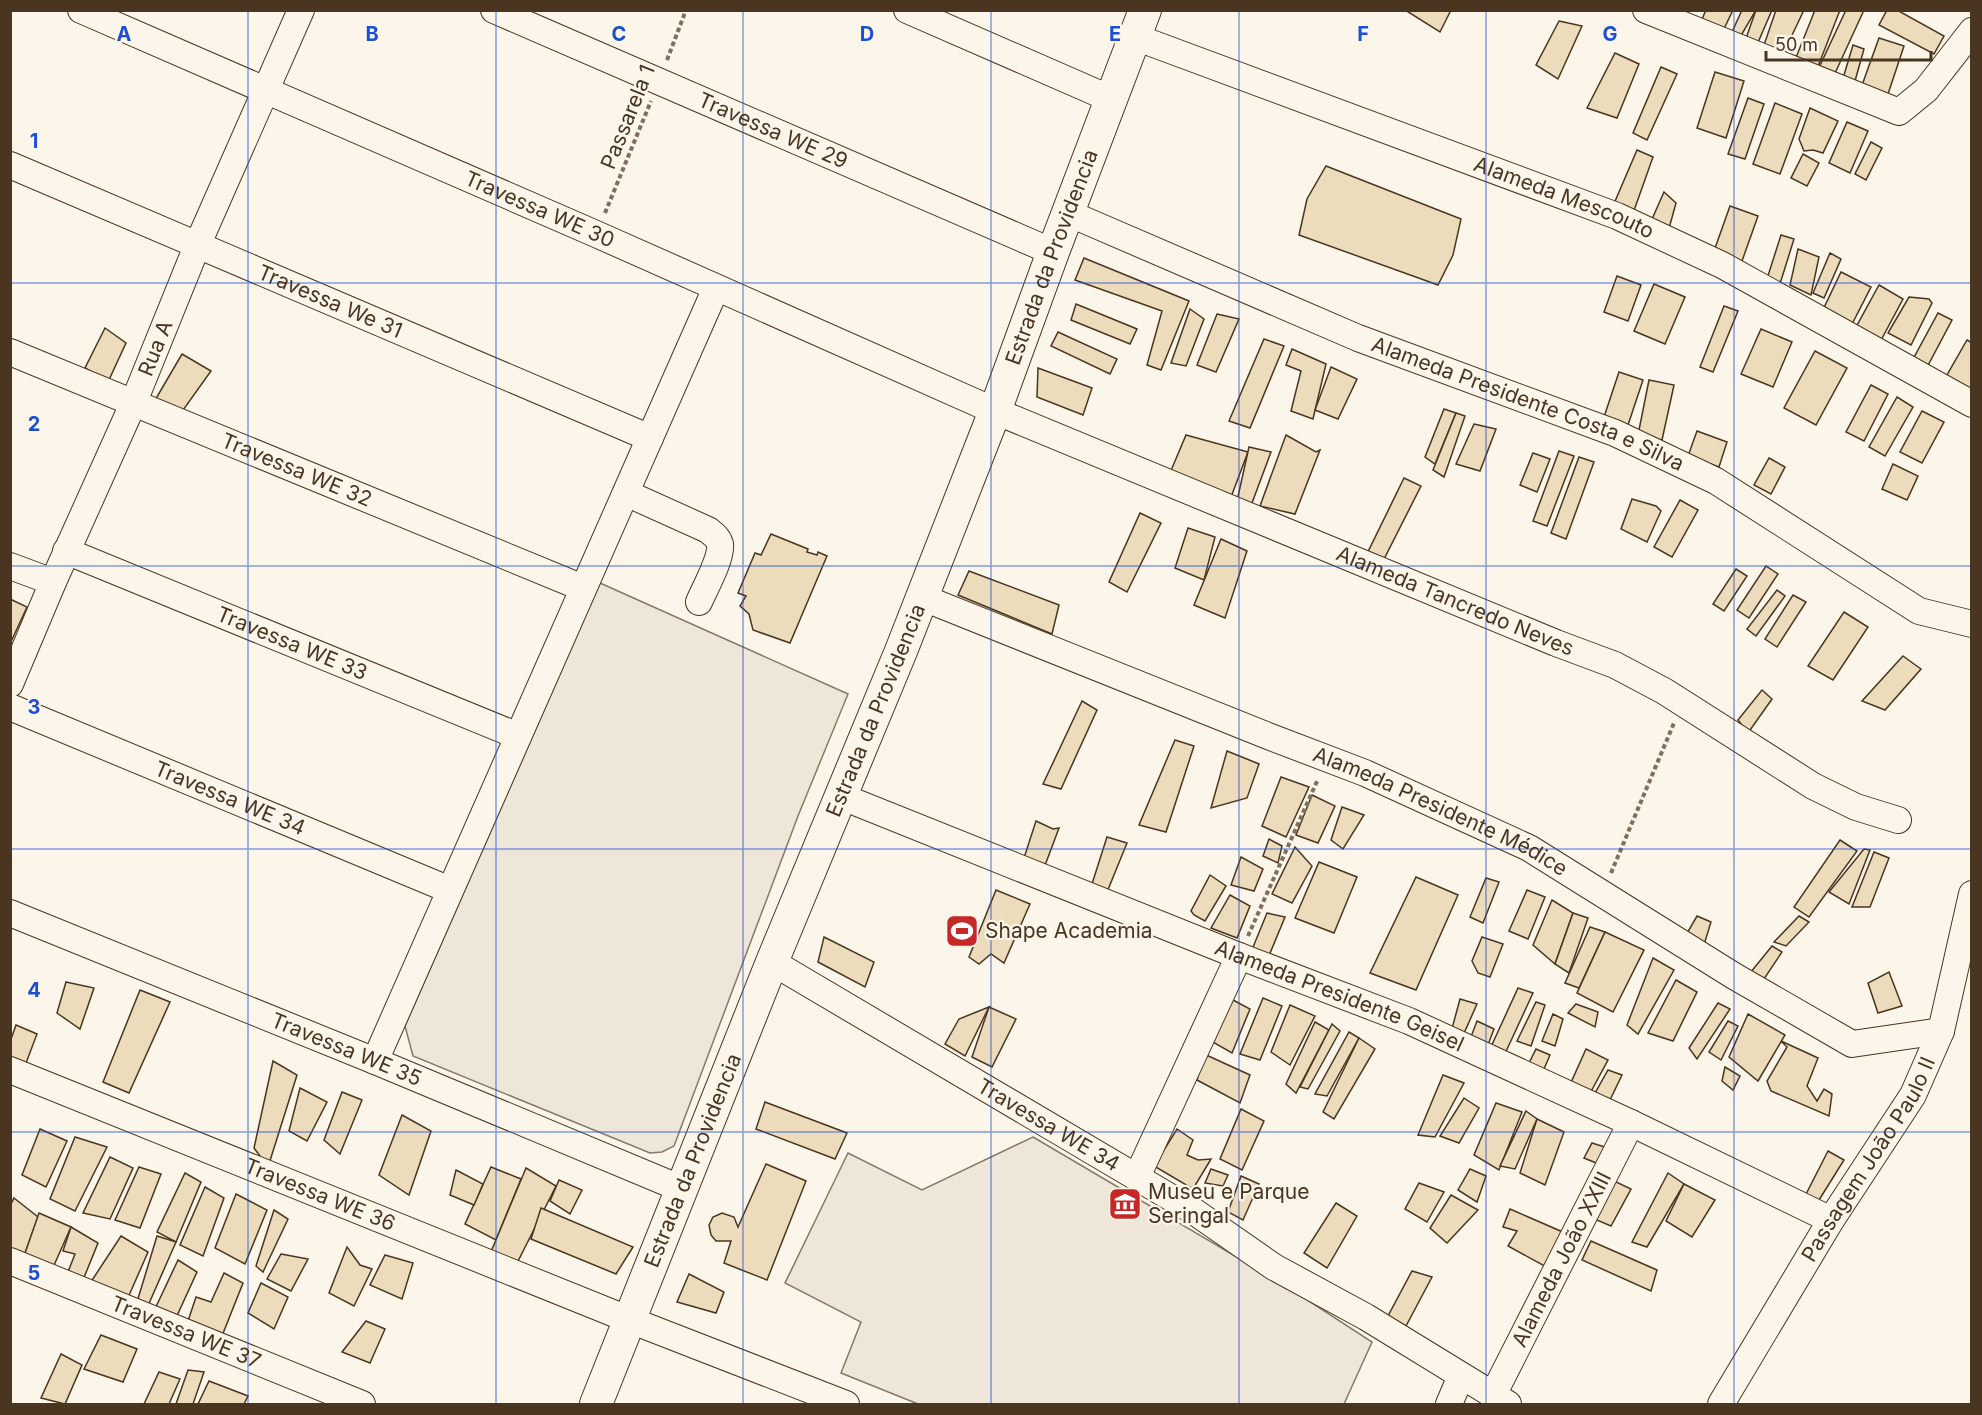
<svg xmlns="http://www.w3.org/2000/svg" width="1982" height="1415" font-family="Inter,sans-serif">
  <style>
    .green { fill: #ede6d9; stroke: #887966; stroke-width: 1.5 }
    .building { fill: #ecdcbc; stroke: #4a3520; stroke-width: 1.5 }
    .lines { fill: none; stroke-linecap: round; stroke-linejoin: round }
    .minor-casing { stroke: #4a3520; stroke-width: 28 }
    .major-casing { stroke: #4a3520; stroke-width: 34 }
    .path { stroke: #7f6f5c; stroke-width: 4; stroke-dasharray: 4.5 3; stroke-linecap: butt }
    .minor { stroke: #fbf6e9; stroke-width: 26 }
    .major { stroke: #fbf6e9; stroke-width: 32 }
    .grid { fill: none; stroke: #1d4ed8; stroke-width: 1.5; stroke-opacity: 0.55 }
    .labels { text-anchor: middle; stroke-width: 4.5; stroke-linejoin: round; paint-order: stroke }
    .street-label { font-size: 21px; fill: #4a3520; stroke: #fbf6e9 }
    .poi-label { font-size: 21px; fill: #4a3520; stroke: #fbf6e9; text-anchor: start }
    .grid-label { font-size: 20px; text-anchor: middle; font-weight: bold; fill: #1d4ed8; stroke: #fbf6e9; stroke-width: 4.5; stroke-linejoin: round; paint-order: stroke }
  </style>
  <rect width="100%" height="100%" fill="#fbf6e9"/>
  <g class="green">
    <polygon points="600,583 848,694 798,816 674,1146 662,1152 650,1153 413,1056 405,1026"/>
    <polygon points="1033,1137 1286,1286 1372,1342 1344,1404 918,1404 841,1373 861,1322 785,1283 848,1153 922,1190"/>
  </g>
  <g class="building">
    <polygon points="1405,10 1451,10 1440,32"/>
    <polygon points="1706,10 1733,10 1721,35 1699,26"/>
    <polygon points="1742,10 1756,10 1739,39 1732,32"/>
    <polygon points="1756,10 1772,10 1756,47 1744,44"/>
    <polygon points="1776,10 1804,10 1783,54 1764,45"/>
    <polygon points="1815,10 1840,10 1817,69 1795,60"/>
    <polygon points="1846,10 1864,10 1831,82 1816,74"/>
    <polygon points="1887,10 1897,10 1944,36 1934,54 1879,25"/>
    <polygon points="1559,21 1582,26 1558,79 1536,65"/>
    <polygon points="1879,38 1904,46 1887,97 1861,88"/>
    <polygon points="1853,45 1864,49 1853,88 1841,85"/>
    <polygon points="1615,53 1639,64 1617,118 1587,108"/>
    <polygon points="1661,67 1677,74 1647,140 1633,133"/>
    <polygon points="1715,72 1744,81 1726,138 1697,128"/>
    <polygon points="1748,98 1764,104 1745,159 1728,154"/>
    <polygon points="1775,103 1802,114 1780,174 1753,164"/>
    <polygon points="1810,108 1838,121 1823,153 1813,150 1804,151 1799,139"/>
    <polygon points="1847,122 1868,131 1850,173 1829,163"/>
    <polygon points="1871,142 1882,148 1866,180 1855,174"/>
    <polygon points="1637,150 1653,157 1631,219 1613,206"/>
    <polygon points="1803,154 1819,163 1807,186 1791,178"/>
    <polygon points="1326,166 1461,219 1453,255 1438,285 1299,235 1307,199"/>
    <polygon points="1664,192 1676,203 1668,232 1649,226"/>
    <polygon points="1730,206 1758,216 1742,261 1714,251"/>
    <polygon points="1781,235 1794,239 1779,287 1766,282"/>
    <polygon points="1798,249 1819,257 1811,295 1790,285"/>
    <polygon points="1830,253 1841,259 1824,298 1813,293"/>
    <polygon points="1084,258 1189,301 1161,370 1147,365 1162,311 1075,280"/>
    <polygon points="1841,272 1871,287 1850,328 1821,314"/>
    <polygon points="1617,276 1641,285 1628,321 1604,312"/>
    <polygon points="1654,284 1685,297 1665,344 1634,331"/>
    <polygon points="1879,285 1903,299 1880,342 1855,329"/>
    <polygon points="1909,297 1929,299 1932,303 1911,345 1888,333"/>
    <polygon points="1076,304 1137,329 1130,344 1071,320"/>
    <polygon points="1724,306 1738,311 1713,372 1700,367"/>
    <polygon points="1190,309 1204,319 1186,366 1171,363"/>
    <polygon points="1938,313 1952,320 1925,371 1911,363"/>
    <polygon points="1217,314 1239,319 1216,372 1197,365"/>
    <polygon points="105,328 126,343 108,382 85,368"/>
    <polygon points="1761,329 1792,342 1773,387 1741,374"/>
    <polygon points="1058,332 1117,359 1110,374 1051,346"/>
    <polygon points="1264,339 1284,346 1250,428 1229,421"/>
    <polygon points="1967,340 1972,343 1972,387 1967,395 1943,382"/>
    <polygon points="1292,349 1326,364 1313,419 1291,411 1301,371 1286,365"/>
    <polygon points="1815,351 1847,368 1816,425 1784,408"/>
    <polygon points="182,354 211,371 181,413 151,407"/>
    <polygon points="1331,367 1357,379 1338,419 1315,410"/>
    <polygon points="1038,368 1092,388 1083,415 1037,397"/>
    <polygon points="1619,372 1643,380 1627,428 1603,420"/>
    <polygon points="1649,380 1674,385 1662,440 1638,435"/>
    <polygon points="1871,385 1888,394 1864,441 1846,432"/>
    <polygon points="1897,397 1913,407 1885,456 1869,447"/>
    <polygon points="1444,409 1456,413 1435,464 1425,457"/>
    <polygon points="1922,411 1944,422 1922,463 1900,452"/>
    <polygon points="1456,413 1465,416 1444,477 1433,470"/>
    <polygon points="1474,424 1496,429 1480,471 1456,464"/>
    <polygon points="1697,431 1727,442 1719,467 1688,456"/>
    <polygon points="1186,435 1248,452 1228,505 1167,480"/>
    <polygon points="1286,435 1316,452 1320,450 1295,514 1260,506"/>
    <polygon points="1249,447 1271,452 1249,511 1235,510"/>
    <polygon points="1559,451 1574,456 1547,526 1533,521"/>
    <polygon points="1533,453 1550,459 1537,492 1520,485"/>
    <polygon points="1579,457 1594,462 1566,539 1551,533"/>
    <polygon points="1769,458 1785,467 1771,494 1754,485"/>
    <polygon points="1893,464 1918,476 1907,500 1882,489"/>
    <polygon points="1404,478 1421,486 1379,569 1363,562"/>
    <polygon points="1632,499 1656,506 1661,511 1647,542 1621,529"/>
    <polygon points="1680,500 1698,510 1672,557 1654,547"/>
    <polygon points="1140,513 1161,523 1127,592 1109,582"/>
    <polygon points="1188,528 1215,537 1204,580 1175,568"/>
    <polygon points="771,534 808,549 807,552 817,555 818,552 827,556 790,643 753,630 749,614 740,606 746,596 738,593 755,553 761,555"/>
    <polygon points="1221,539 1247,551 1225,618 1194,605"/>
    <polygon points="1766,566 1778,574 1749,618 1737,610"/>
    <polygon points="1736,569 1747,576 1724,611 1713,604"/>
    <polygon points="969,571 1059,605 1052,634 958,595"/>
    <polygon points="1777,590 1785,596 1756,636 1747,629"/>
    <polygon points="1793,595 1806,602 1777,647 1765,639"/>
    <polygon points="10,599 27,607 10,644"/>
    <polygon points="1844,612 1868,627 1833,680 1808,666"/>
    <polygon points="1903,656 1921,669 1885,710 1862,701"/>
    <polygon points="1762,690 1772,699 1748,733 1738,720"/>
    <polygon points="1082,701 1097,710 1061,789 1043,784"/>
    <polygon points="1175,740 1194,746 1166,832 1139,825"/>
    <polygon points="1227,751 1259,764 1247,798 1211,808"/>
    <polygon points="1281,777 1309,787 1286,837 1262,826"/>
    <polygon points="1312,795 1335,806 1318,843 1296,835"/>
    <polygon points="1342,807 1364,815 1343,849 1331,840"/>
    <polygon points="1036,821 1053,829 1059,828 1044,868 1023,861"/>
    <polygon points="1107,837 1127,843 1107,892 1091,887"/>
    <polygon points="1269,839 1282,846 1278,863 1263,856"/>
    <polygon points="1840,840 1857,851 1809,917 1794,907"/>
    <polygon points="1295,847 1312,866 1292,903 1272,894"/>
    <polygon points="1864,849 1870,850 1849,904 1829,892"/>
    <polygon points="1874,852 1889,858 1870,907 1852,907"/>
    <polygon points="1241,857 1263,869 1254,891 1231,885"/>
    <polygon points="1319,862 1357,877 1334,933 1295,918"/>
    <polygon points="1210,875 1226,886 1205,921 1194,915 1191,911"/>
    <polygon points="1416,877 1458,895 1416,990 1370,973"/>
    <polygon points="1486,878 1499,882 1483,923 1470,917"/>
    <polygon points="996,890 1030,904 1004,963 991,954 979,964 969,957"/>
    <polygon points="1527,890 1545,897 1528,939 1509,931"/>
    <polygon points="1230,895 1250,906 1237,938 1211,928"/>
    <polygon points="1552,900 1573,913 1555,964 1533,945"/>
    <polygon points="1267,913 1285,917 1268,958 1251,952"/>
    <polygon points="1573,913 1588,918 1569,973 1555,964"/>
    <polygon points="1697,916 1711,922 1703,948 1686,935"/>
    <polygon points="1799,916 1809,922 1786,946 1774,942"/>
    <polygon points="1590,927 1605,932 1579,988 1565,983"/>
    <polygon points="1605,932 1644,950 1613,1012 1577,993"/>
    <polygon points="824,937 874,962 865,987 818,962"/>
    <polygon points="1482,937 1503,944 1490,977 1478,973 1472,961"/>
    <polygon points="1772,946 1782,952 1760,985 1746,978"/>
    <polygon points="1653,958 1674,970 1638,1034 1627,1025"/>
    <polygon points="1889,972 1902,1006 1878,1013 1868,983"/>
    <polygon points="1676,980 1697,992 1673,1041 1648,1033"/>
    <polygon points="66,982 94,988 80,1029 57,1013"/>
    <polygon points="1518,988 1533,993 1503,1058 1490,1049"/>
    <polygon points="140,990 170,1002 129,1093 103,1082"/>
    <polygon points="1263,998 1282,1006 1260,1060 1240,1054"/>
    <polygon points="1460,999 1477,1004 1461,1040 1450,1036"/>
    <polygon points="1233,1000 1250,1009 1232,1053 1211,1041"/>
    <polygon points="1536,1002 1545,1005 1531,1046 1517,1041"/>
    <polygon points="1718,1003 1730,1009 1697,1059 1689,1048"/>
    <polygon points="1576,1004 1598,1012 1595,1027 1568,1013"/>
    <polygon points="1290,1005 1315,1016 1290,1065 1271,1052"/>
    <polygon points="989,1007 1016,1019 992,1067 972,1057"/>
    <polygon points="989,1007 965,1056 945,1044 959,1019"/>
    <polygon points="1553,1014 1563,1019 1555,1046 1542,1041"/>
    <polygon points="1748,1014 1785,1035 1758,1081 1729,1057"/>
    <polygon points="1477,1021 1494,1029 1486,1050 1469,1042"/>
    <polygon points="1728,1021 1738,1026 1721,1060 1709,1052"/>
    <polygon points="1315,1022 1329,1030 1296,1093 1286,1084"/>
    <polygon points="1332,1024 1340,1031 1308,1089 1300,1087"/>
    <polygon points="16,1025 37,1034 23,1071 10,1065 10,1042"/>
    <polygon points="1349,1032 1359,1038 1327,1096 1315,1094"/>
    <polygon points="1359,1038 1375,1049 1334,1119 1323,1112"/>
    <polygon points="1781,1041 1818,1058 1807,1086 1817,1101 1824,1089 1832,1094 1829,1116 1771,1091 1767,1081 1787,1047"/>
    <polygon points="1536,1049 1550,1055 1541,1076 1527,1067"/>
    <polygon points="1586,1049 1608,1060 1588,1097 1569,1087"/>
    <polygon points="1204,1054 1250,1075 1240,1103 1197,1080"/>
    <polygon points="273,1061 297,1075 268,1167 254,1148"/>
    <polygon points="1725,1067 1740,1076 1733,1090 1722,1081"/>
    <polygon points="1608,1070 1622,1075 1609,1102 1594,1095"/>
    <polygon points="1443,1075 1464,1083 1435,1137 1418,1135"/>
    <polygon points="300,1088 327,1102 307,1141 289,1131"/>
    <polygon points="342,1092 362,1100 340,1154 324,1140"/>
    <polygon points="1464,1098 1479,1108 1459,1143 1440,1136"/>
    <polygon points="765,1102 847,1133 835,1159 756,1129"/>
    <polygon points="1496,1103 1522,1112 1499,1170 1474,1155"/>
    <polygon points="1241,1109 1264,1121 1242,1170 1220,1159"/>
    <polygon points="1526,1111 1537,1119 1515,1169 1500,1166"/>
    <polygon points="402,1115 431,1131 409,1195 379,1175"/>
    <polygon points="1537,1119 1564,1132 1545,1185 1520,1173"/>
    <polygon points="40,1129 67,1141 46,1187 22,1175"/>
    <polygon points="1177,1129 1193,1140 1187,1155 1198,1160 1211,1159 1193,1189 1154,1166"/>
    <polygon points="75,1137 107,1147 75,1211 50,1199"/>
    <polygon points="1592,1143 1611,1149 1606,1167 1584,1158"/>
    <polygon points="1828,1151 1844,1160 1814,1208 1801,1204"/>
    <polygon points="110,1157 133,1168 110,1219 83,1213"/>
    <polygon points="766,1164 806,1181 767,1280 724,1263 731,1241 716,1241 711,1235 709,1225 713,1217 722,1213 734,1217 738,1227"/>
    <polygon points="139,1167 161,1174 140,1228 115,1220"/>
    <polygon points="491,1167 521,1179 496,1240 465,1224"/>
    <polygon points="526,1168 556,1186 513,1271 488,1259"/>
    <polygon points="1211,1169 1228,1175 1223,1186 1205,1183"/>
    <polygon points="1470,1169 1486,1176 1477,1202 1458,1190"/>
    <polygon points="456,1170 483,1184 474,1205 450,1195"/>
    <polygon points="185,1173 201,1182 176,1242 157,1232"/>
    <polygon points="1668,1173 1684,1184 1647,1247 1632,1242"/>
    <polygon points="1241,1176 1259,1184 1243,1220 1228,1212"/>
    <polygon points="559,1180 582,1190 570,1214 550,1201"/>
    <polygon points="1612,1180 1631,1189 1611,1226 1592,1218"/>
    <polygon points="1419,1183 1444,1192 1427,1222 1405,1209"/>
    <polygon points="1684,1184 1715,1200 1692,1237 1666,1221"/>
    <polygon points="205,1187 224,1198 203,1256 180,1245"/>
    <polygon points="236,1194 267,1210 245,1264 215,1248"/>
    <polygon points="1451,1195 1478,1210 1447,1243 1430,1228"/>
    <polygon points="14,1198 38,1217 23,1259 10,1254 10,1206"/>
    <polygon points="1336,1203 1357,1216 1327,1268 1304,1253"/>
    <polygon points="541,1208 633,1247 616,1274 531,1239"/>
    <polygon points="1510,1209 1565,1233 1550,1269 1508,1246 1517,1231 1503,1227"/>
    <polygon points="274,1210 288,1219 263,1272 256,1266"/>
    <polygon points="39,1213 71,1227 51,1272 23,1259"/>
    <polygon points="71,1227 98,1243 83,1280 66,1277 75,1254 63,1251"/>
    <polygon points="121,1236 148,1252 127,1300 85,1291"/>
    <polygon points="157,1236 176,1242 147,1308 137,1302"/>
    <polygon points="1591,1241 1657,1270 1651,1291 1582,1260"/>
    <polygon points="347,1247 360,1265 372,1269 354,1306 329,1293"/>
    <polygon points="281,1254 308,1259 291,1291 267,1279"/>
    <polygon points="385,1255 413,1263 402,1299 370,1285"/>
    <polygon points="178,1260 197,1272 175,1320 154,1311"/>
    <polygon points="1412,1271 1432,1277 1406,1326 1388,1316"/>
    <polygon points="224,1273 243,1283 220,1341 186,1327 196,1297 211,1302"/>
    <polygon points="689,1274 724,1292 716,1313 677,1302"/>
    <polygon points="261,1283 288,1297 274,1329 248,1313"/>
    <polygon points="366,1321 385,1329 370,1363 342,1352"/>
    <polygon points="101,1335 137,1349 123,1382 84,1369"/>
    <polygon points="61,1354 82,1365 65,1404 41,1398"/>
    <polygon points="188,1370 204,1372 193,1404 176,1404"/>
    <polygon points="159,1372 180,1379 169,1404 144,1404"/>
    <polygon points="209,1381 248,1396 244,1404 198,1404"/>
  </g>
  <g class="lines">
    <defs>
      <g id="minor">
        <path id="s1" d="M 81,10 L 596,234 L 995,411 L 1556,643 L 1615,665 L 1664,691 L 1813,786 L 1856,807 L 1898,820"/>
        <path id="s2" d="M 494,10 L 1053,252"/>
        <polyline points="907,10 1111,99"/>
        <polyline points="1646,10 1899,112 1926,90 1972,31"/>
        <path id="s3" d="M 1135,37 L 1617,216 L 1722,265 L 1972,404"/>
        <path id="s4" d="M 10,165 L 650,438"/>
        <path id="s5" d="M 1068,213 L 1358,338 L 1615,433 L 1716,481 L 1919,611 L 1972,624"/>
        <path id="s6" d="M 10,352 L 583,588"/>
        <path d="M 626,493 L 708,530 C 713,534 718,537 720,544 C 722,558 705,588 699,602"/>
        <path id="s7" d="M 66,551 L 518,736"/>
        <polyline points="10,566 53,582"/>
        <path id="s8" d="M 921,597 L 1268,736 L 1365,773 L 1529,848 L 1734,976 L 1852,1044 L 1941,1031"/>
        <path id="s9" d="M 10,684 L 53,582 L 133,404 L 197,246 L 301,10"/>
        <path id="s10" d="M 10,707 L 450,890"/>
        <path id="s11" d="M 840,796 L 1239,956 L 1409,1021 L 1631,1123 L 1831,1220"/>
        <path id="s12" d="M 10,913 L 375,1061 L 682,1189"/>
        <path id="s13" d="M 772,962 L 1192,1210 L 1274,1267 L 1366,1317 L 1508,1404"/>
        <polyline points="375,1061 716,288"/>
        <path id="s14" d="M 10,1070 L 630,1320 L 846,1404"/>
        <polyline points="1137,1177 1239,956"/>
        <path id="s15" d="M 10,1261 L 362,1404"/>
        <path id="s16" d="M 1493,1395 L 1631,1123"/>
        <polyline points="1449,1404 1461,1376"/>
        <path id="s17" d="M 1721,1404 L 1831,1220 L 1913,1095 L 1941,1031 L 1972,894"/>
      </g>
      <g id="major">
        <path id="s18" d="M 596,1404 L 772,962 L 901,651 L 995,411 L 1053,252 L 1145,10"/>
      </g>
    </defs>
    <use href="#minor" class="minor-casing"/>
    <use href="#major" class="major-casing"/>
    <g class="path">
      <polyline points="667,60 686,10"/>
      <polyline points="605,213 651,101"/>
      <polyline points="1611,873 1674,723"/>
      <polyline points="1248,936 1318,779"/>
    </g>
    <use href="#minor" class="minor"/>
    <use href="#major" class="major"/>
  </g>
  <path class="grid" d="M 248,10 L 248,1404M 496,10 L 496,1404M 743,10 L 743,1404M 991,10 L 991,1404M 1239,10 L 1239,1404M 1486,10 L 1486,1404M 1734,10 L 1734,1404M 10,283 L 1972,283M 10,566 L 1972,566M 10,849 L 1972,849M 10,1132 L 1972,1132"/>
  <defs>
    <symbol id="stadium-square" viewBox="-11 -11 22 22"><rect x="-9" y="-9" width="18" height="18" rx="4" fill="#c62828" stroke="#fbf6e9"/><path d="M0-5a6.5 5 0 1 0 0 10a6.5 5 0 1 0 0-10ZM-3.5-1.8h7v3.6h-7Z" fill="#fff"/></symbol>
    <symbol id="museum-square" viewBox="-11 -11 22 22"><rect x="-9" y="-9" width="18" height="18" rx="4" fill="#c62828" stroke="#fbf6e9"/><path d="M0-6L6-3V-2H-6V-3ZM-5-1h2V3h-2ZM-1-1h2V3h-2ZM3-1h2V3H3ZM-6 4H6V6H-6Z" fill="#fff"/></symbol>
  </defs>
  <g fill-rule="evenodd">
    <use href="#stadium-square" x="943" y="912" width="38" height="38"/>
    <use href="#museum-square" x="1106" y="1185" width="38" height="38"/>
  </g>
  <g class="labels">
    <g class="street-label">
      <text transform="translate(628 117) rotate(-68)" y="7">Passarela 1</text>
      <text dy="7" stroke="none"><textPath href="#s2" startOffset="304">Travessa WE 29</textPath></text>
      <text dy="7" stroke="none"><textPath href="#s3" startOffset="458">Alameda Mescouto</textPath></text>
      <text dy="7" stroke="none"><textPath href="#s1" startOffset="500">Travessa WE 30</textPath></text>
      <text dy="7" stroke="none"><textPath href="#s18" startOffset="1234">Estrada da Providencia</textPath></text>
      <text dy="7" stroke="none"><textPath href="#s4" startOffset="348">Travessa We 31</textPath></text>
      <text dy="7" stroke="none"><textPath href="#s9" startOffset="366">Rua A</textPath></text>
      <text dy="7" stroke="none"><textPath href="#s5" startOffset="498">Alameda Presidente Costa e Silva</textPath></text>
      <text dy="7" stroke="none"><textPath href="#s6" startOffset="310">Travessa WE 32</textPath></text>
      <text dy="7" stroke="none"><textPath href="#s1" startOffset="1496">Alameda Tancredo Neves</textPath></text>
      <text dy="7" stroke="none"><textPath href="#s7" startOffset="244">Travessa WE 33</textPath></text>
      <text dy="7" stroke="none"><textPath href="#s18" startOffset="748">Estrada da Providencia</textPath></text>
      <text dy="7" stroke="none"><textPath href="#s10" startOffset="238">Travessa WE 34</textPath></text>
      <text dy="7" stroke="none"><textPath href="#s8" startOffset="562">Alameda Presidente Médice</textPath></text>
      <text dy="7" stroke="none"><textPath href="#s11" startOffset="538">Alameda Presidente Geisel</textPath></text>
      <text dy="7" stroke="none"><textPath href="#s12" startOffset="363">Travessa WE 35</textPath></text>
      <text dy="7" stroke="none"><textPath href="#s13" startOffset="321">Travessa WE 34</textPath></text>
      <text dy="7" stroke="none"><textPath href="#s17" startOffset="286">Passagem João Paulo II</textPath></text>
      <text dy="7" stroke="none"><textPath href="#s18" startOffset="262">Estrada da Providencia</textPath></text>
      <text dy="7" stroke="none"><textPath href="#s14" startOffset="334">Travessa WE 36</textPath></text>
      <text dy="7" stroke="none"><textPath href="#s16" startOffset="152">Alameda João XXIII</textPath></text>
      <text dy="7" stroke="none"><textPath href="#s15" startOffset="190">Travessa WE 37</textPath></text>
    </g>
    <g class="poi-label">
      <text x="985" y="938">Shape Academia</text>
      <text x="1148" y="1199">Museu e Parque<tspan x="1148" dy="24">Seringal</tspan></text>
    </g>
  </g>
  <g class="grid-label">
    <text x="124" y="41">A</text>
    <text x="372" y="41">B</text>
    <text x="619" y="41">C</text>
    <text x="867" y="41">D</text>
    <text x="1115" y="41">E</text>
    <text x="1363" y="41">F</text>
    <text x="1610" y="41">G</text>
    <text x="34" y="148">1</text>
    <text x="34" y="431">2</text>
    <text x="34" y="714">3</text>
    <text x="34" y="997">4</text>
    <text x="34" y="1280">5</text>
  </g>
  <rect width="1982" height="1415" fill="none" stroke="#4a3520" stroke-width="24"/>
  <path d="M1766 51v9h165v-9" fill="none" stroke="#4a3520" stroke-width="3"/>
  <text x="1775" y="51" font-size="18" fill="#4a3520" stroke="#fbf6e9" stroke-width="4.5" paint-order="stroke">50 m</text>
</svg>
